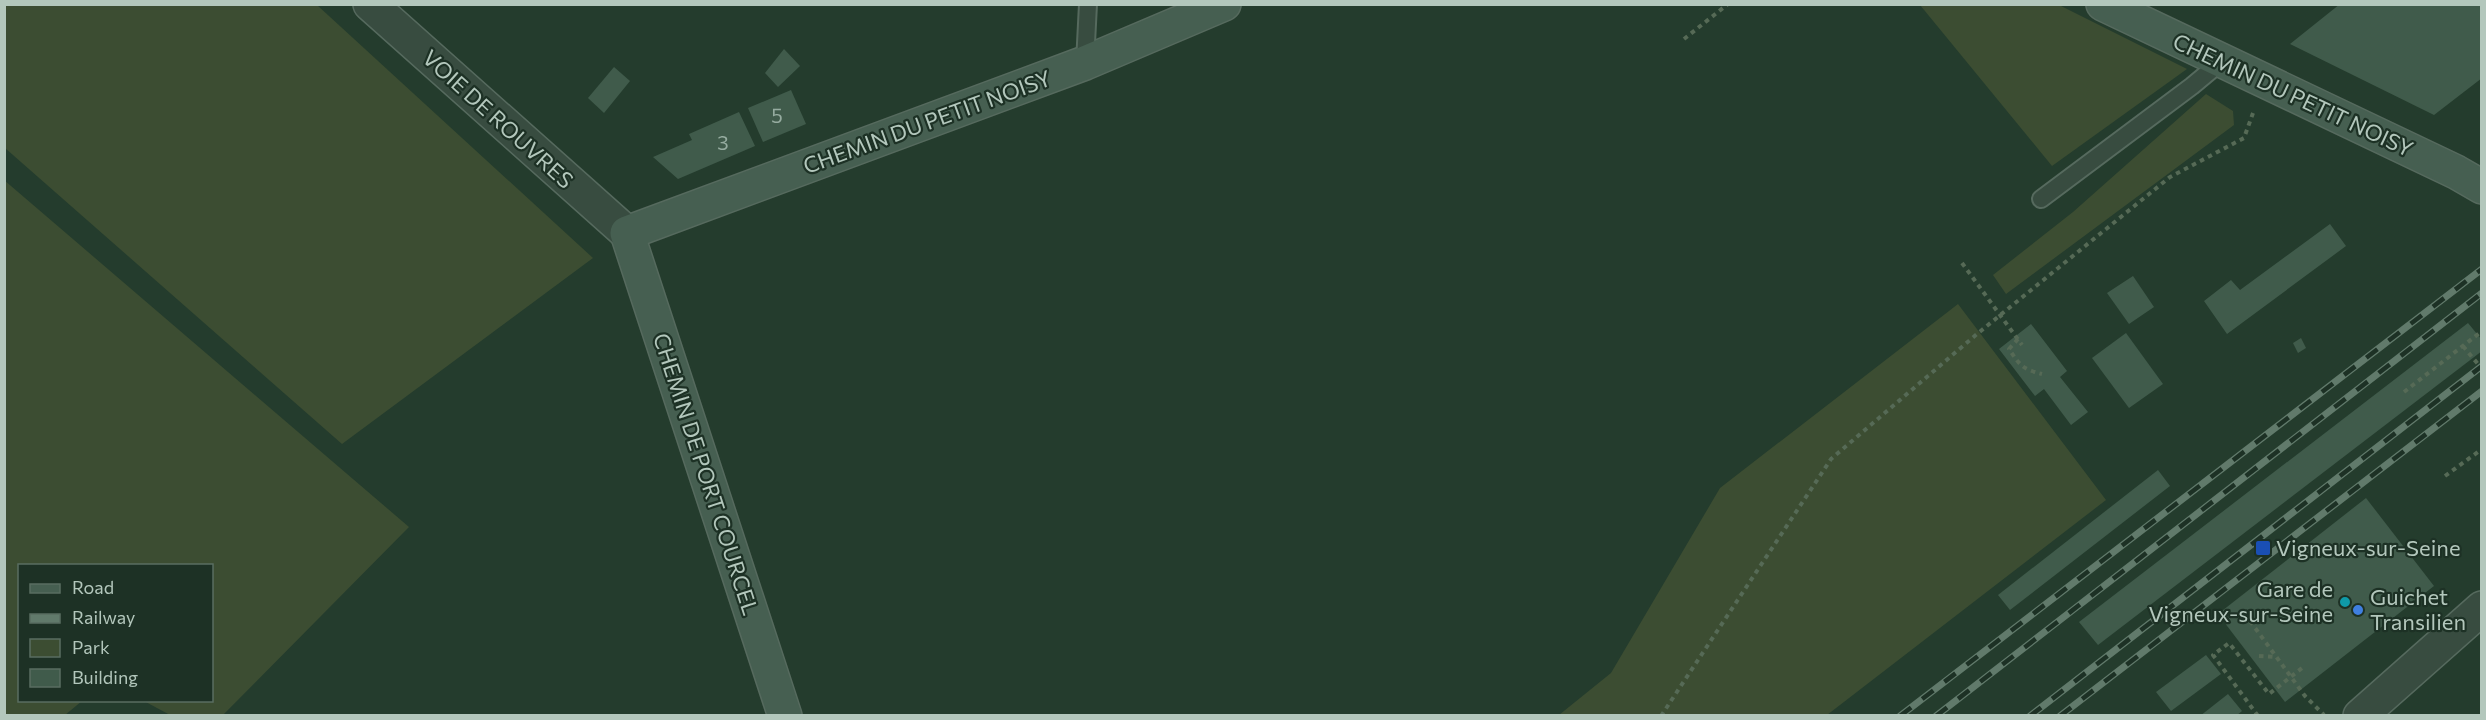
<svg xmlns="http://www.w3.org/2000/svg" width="2486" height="720" font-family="Commissioner,sans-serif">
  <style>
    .green { fill: #3c4d32 }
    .building { fill: #405b4b }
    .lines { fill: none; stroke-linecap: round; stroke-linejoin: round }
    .lane-casing { stroke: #566a5e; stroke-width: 20 }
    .street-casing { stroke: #566a5e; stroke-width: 36 }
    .secondary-casing { stroke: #566a5e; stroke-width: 36 }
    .path { stroke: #566a56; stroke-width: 4; stroke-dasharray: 4.5 4.5; stroke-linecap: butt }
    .lane { stroke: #384c40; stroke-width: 16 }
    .street { stroke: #384c40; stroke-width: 33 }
    .secondary { stroke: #465f51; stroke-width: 33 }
    .rail-casing { stroke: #617a6b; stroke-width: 7 }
    .rail { stroke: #1d3125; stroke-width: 4.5; stroke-dasharray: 14; stroke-linecap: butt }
    .transit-dot { fill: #1a4fb4; stroke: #1d3125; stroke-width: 2 }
    .culture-dot { fill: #0f9aa8; stroke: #1d3125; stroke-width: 2 }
    .shop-dot { fill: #3f7fe0; stroke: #1d3125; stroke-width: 2 }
    .labels { text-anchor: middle; stroke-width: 4.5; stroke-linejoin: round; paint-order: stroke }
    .number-label { font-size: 20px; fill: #96aca0 }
    .street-label { font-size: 22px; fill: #b3c7bc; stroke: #1d3125 }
    .poi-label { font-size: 22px; fill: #b3c7bc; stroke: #1d3125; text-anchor: start }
  </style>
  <rect width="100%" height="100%" fill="#243c2d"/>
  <g class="green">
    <polygon points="5,4 317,5 593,258 342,444 5,148"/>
    <polygon points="1920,5 2059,5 2187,69 2052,166"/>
    <polygon points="2206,94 2233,111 2234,125 2006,294 1993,275 2073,212"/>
    <polygon points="4,180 409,527 223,715 170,715 144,701 212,700 212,566 20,566 20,700 82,701 65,715 5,715"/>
    <polygon points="1958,304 2106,500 1827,715 1559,715 1611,673 1720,488"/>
  </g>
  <g class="building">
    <polygon points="2340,4 2482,4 2482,78 2434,115 2290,44"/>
    <polygon points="784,49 800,66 778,87 765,73"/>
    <polygon points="614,67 630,81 604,113 588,98"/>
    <polygon points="791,90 806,124 763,142 748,108"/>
    <polygon points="739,112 755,146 678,179 653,157 692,140 689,134"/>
    <polygon points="2330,224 2346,246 2227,334 2204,301 2231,280 2240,290"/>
    <polygon points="2133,276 2154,307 2129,324 2107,293"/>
    <polygon points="2468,323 2482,340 2482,351 2098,645 2079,622"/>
    <polygon points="2031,324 2067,371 2060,377 2088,412 2071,425 2044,389 2035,396 1999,349"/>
    <polygon points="2126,333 2163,384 2129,408 2092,358"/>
    <polygon points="2301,338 2306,348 2298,353 2293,343"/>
    <polygon points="2158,470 2170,486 2010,610 1998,595"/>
    <polygon points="2366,498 2434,586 2285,702 2218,614"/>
    <polygon points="2206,655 2221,674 2171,711 2156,692"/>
    <polygon points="2228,694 2242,711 2236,716 2200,716"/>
  </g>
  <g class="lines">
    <defs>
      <g id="lane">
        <polyline points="1085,63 1088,4"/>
        <polyline points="2041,199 2192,86 2222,61"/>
      </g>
      <g id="street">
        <polyline points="370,4 627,233"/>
        <polyline points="2360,716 2482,608"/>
      </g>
      <g id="secondary">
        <polyline points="2103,4 2456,172 2482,187"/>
        <polyline points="785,716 627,233 1085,63 1224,4"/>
      </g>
    </defs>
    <use href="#lane" class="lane-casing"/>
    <use href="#street" class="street-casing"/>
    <use href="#secondary" class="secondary-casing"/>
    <g class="path">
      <polyline points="1684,39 1728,4"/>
      <polyline points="1962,263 2022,345"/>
      <path d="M 2018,339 L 2009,349 C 2021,367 2023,369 2042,374"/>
      <polyline points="2463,346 2482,369"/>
      <polyline points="2404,392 2482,331"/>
      <polyline points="2445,476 2482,449"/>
      <polyline points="2250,621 2305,696 2324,715"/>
      <polyline points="2259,656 2276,657"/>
      <polyline points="1661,716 1831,459 1977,334 2170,177 2244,138 2253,113"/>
      <polyline points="2258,716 2213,655 2229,643 2269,694 2302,668"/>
    </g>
    <use href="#lane" class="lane"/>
    <use href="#street" class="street"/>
    <use href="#secondary" class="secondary"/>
    <defs>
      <g id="rail">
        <polyline points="1900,716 2482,269"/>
        <polyline points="1936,716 2482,293"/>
        <polyline points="2030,716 2482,366"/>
        <polyline points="2060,716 2482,391"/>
      </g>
    </defs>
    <use href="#rail" class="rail-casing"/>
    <use href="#rail" class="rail"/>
  </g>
  <rect class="transit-dot" x="2255" y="540" width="16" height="16" rx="3"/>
  <circle class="culture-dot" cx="2345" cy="602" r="6"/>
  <circle class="shop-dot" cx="2358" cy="610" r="6"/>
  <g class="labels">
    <g class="number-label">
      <text x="777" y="123">5</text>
      <text x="723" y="150">3</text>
    </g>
    <g class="street-label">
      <text transform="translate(2293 95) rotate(25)" y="8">CHEMIN DU PETIT NOISY</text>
      <text transform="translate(498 119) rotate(42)" y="8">VOIE DE ROUVRES</text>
      <text transform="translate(927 122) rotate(-20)" y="8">CHEMIN DU PETIT NOISY</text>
      <text transform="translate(706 474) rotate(72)" y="8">CHEMIN DE PORT COURCEL</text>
    </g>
    <g class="poi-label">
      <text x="2276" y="556">Vigneux-sur-Seine</text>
      <text x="2333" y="597" text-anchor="end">Gare de<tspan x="2333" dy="25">Vigneux-sur-Seine</tspan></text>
      <text x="2370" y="605">Guichet<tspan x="2370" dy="25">Transilien</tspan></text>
    </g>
  </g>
  <rect width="2486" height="720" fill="none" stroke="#b3c7bc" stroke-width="12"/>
  <rect x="18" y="564" width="195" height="138" fill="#1d3125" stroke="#596d61" stroke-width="1.5"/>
  <rect x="30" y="584" width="30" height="9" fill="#465f51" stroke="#596d61" stroke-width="1.5"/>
  <text x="72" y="594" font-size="18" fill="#b3c7bc">Road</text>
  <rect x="30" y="614" width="30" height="9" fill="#617a6b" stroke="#596d61" stroke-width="1.5"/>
  <text x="72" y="624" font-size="18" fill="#b3c7bc">Railway</text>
  <rect x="30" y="639" width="30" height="18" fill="#3c4d32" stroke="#596d61" stroke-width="1.5"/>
  <text x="72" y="654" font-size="18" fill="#b3c7bc">Park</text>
  <rect x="30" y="669" width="30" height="18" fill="#405b4b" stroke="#596d61" stroke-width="1.5"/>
  <text x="72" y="684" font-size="18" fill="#b3c7bc">Building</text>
</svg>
